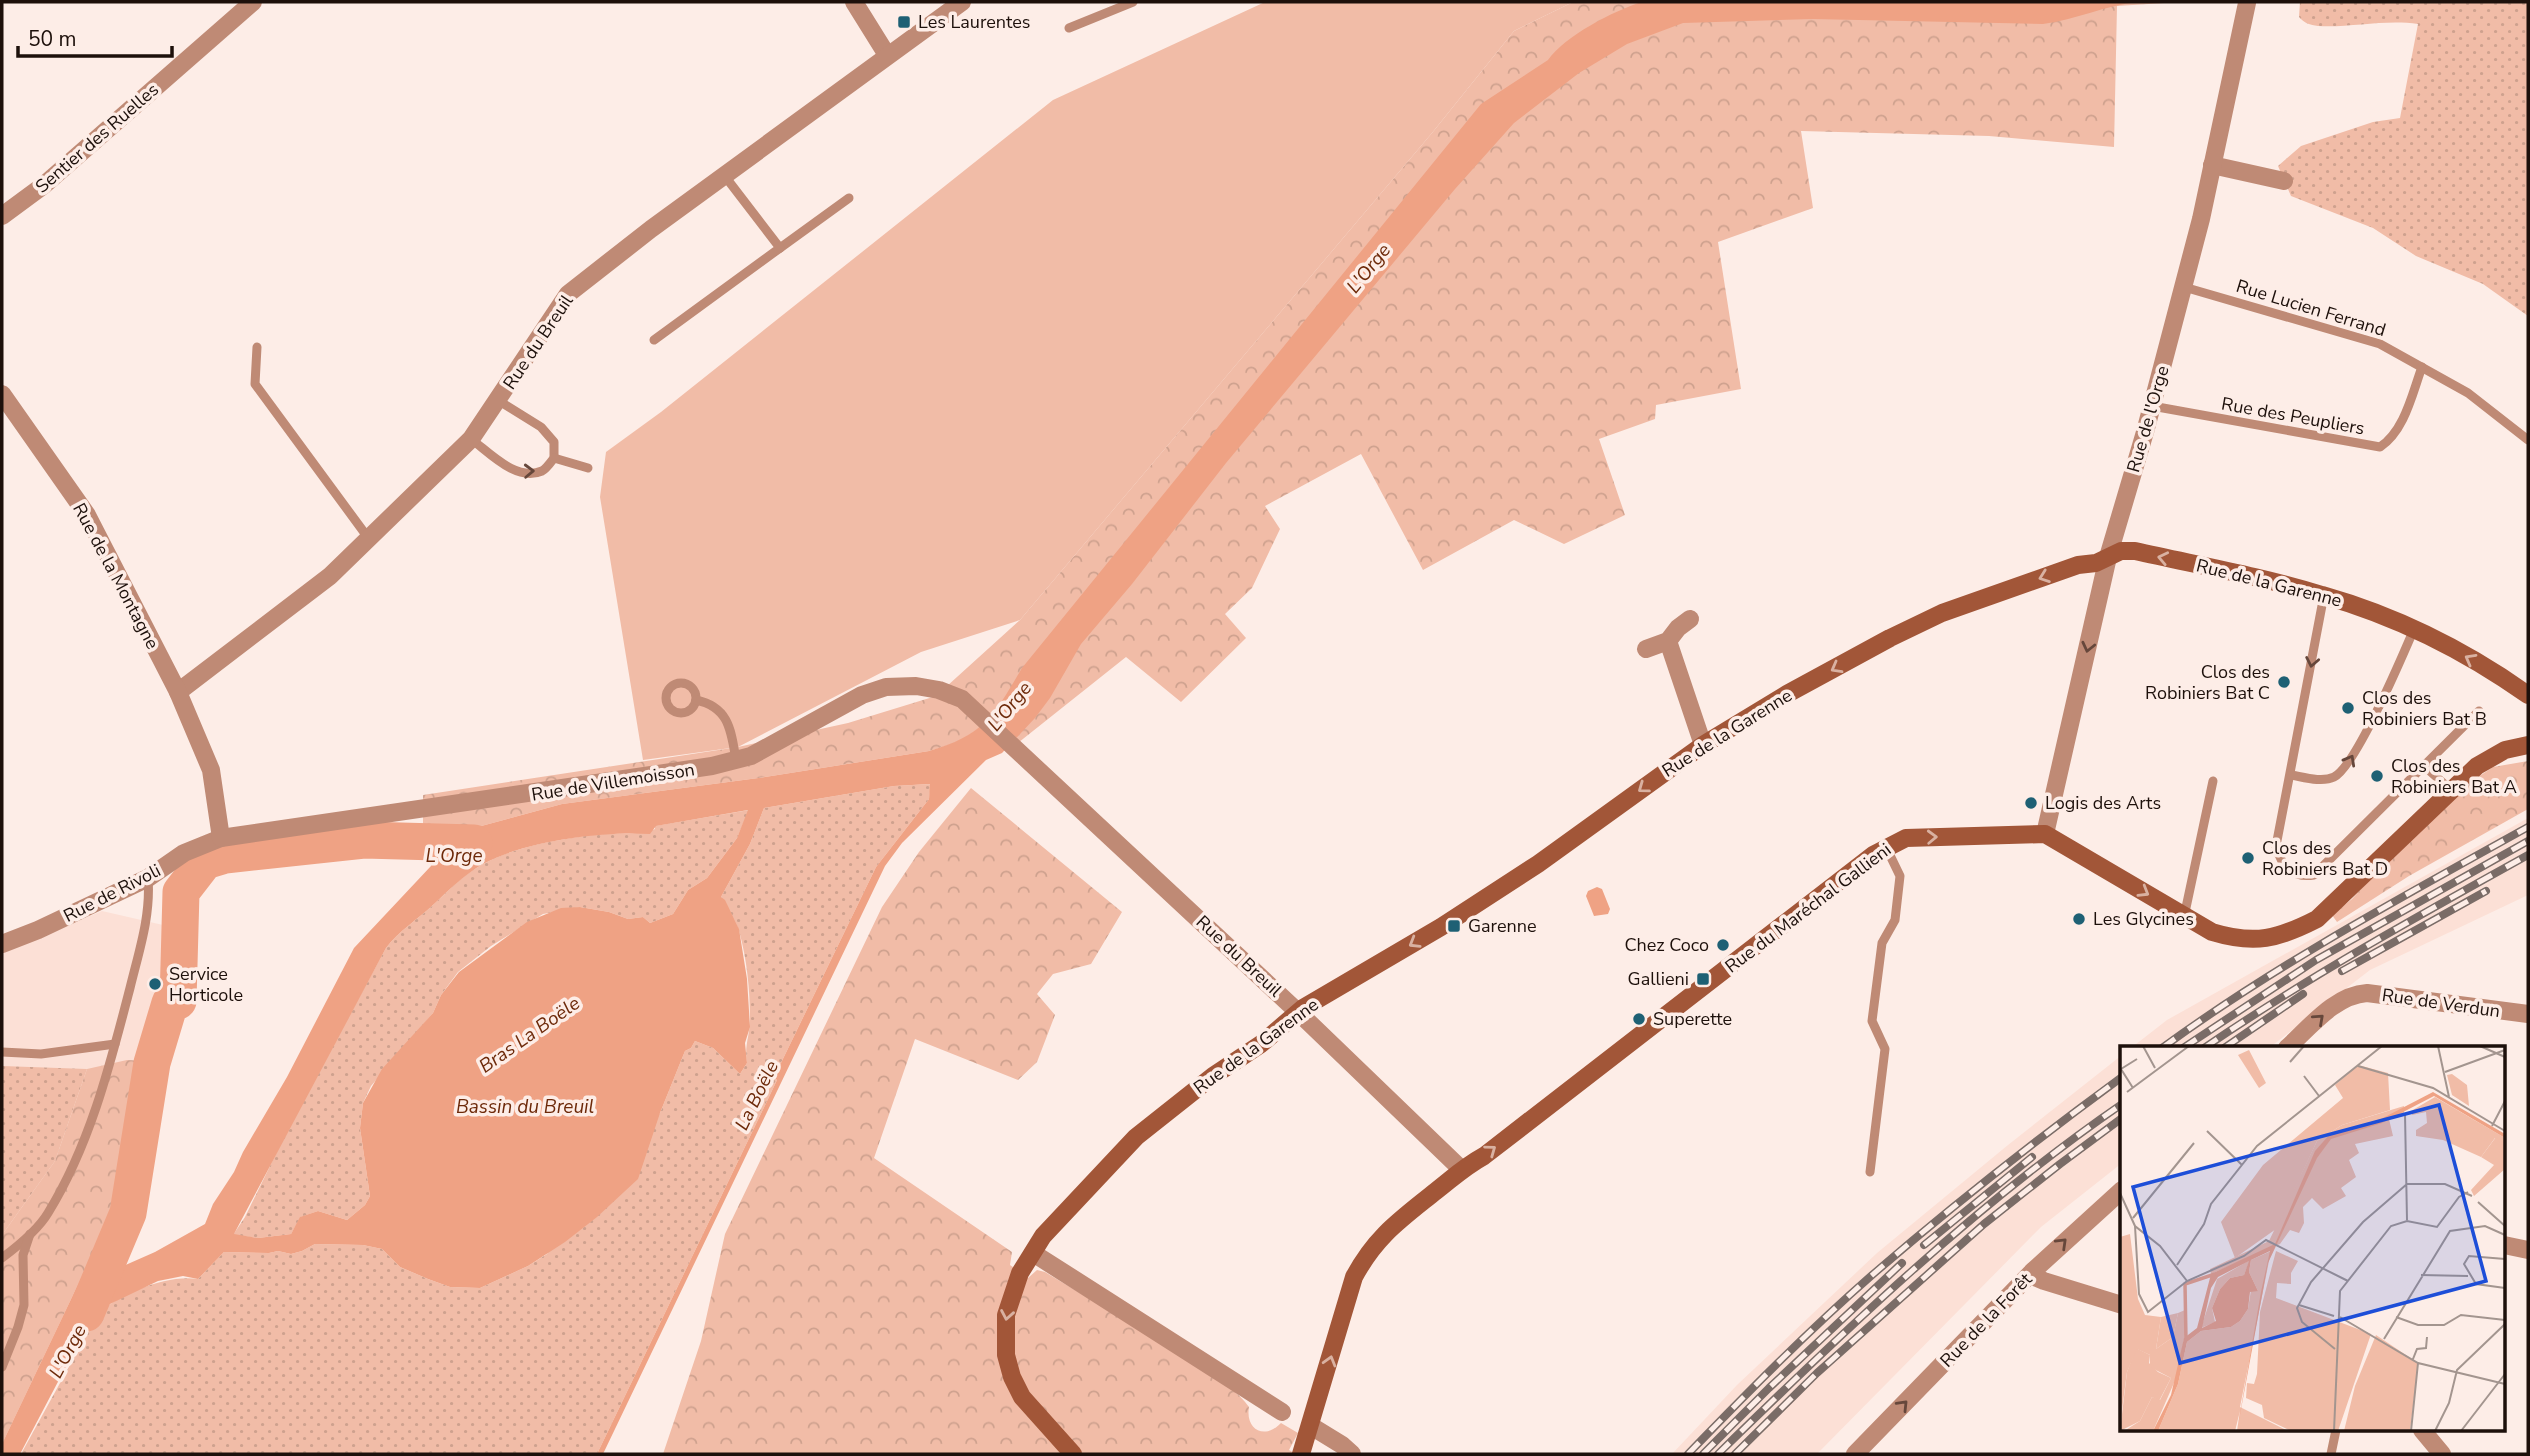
<svg xmlns="http://www.w3.org/2000/svg" width="2530" height="1456" font-family="'Nunito Sans',sans-serif">
  <style>
    .built { fill: #fce0d6 }
    .grass { fill: url(#grass-dots) }
    .forest { fill: url(#forest-crowns) }
    .pitch { fill: #f1bca7 }
    .water { fill: #efa284; fill-rule: evenodd }
    .lines { fill: none; stroke-linecap: round; stroke-linejoin: round }
    .river { stroke: #efa284; stroke-width: 37 }
    .service { stroke: #bf8a75; stroke-width: 9 }
    .minor { stroke: #bf8a75; stroke-width: 18 }
    .tertiary { stroke: #bf8a75; stroke-width: 18 }
    .secondary { stroke: #a25638; stroke-width: 18 }
    .rail-casing { stroke: #7a6c67; stroke-width: 8 }
    .rail { stroke: #fdede7; stroke-width: 5; stroke-dasharray: 16; stroke-linecap: butt }
    .oneway { stroke: #66473b }
    .oneway2 { stroke: #d9b1a1 }
    .poi-dot { fill: #1e6074; stroke: #fdede7; stroke-width: 2.5 }
    .labels { text-anchor: middle; stroke-width: 7; stroke-linejoin: round; paint-order: stroke }
    .poi-label { font-size: 18px; fill: #1d100b; stroke: #fdede7; text-anchor: start }
    .street-label { font-size: 18px; fill: #1d100b; stroke: #fdede7 }
    .water-label { font-size: 19px; font-style: italic; fill: #6d2909; stroke: #fdede7 }
    .inset-river { fill: none; stroke: #efa284; stroke-width: 3.5 }
    .inset-road { fill: none; stroke: #a3958f; stroke-width: 2 }
    .view { fill: #1d4ed8; fill-opacity: 0.15; stroke: #1d4ed8; stroke-width: 3.5 }
    .inset-edge { fill: none; stroke: #1d100b; stroke-width: 3.5 }
  </style>
  <defs>
    <pattern id="grass-dots" width="8" height="8" patternUnits="userSpaceOnUse" patternTransform="scale(1.75)"><rect width="8" height="8" fill="#f1bca7"/><path d="M2 2h.1M6 6h.1" fill="none" stroke="#cea18e" stroke-width="1.8" stroke-linecap="round"/></pattern>
    <pattern id="forest-crowns" width="20" height="18" patternUnits="userSpaceOnUse" patternTransform="scale(1.75)"><rect width="20" height="18" fill="#f1bca7"/><path d="M2 6a3 3 0 1 1 6 0M12 15a3 3 0 1 1 6 0" fill="none" stroke="#cea18e"/></pattern>
  </defs>
  <rect width="100%" height="100%" fill="#fdede7"/>
  <g class="built">
    <polygon points="2528,818 2528,895 2370,970 2269,1048 2131,1048 2167,1020"/>
    <polygon points="102,911 176,928 172,996 148,1061 120,1205 115,1216 108,1305 98,1312 72,1355 20,1454 2,1454 2,953"/>
    <polygon points="2122,1055 2122,1163 2041,1227 1817,1454 1672,1454 1737,1385 1877,1253 2008,1145"/>
  </g>
  <g class="grass">
    <path d="M 2300,2 L 2528,2 L 2528,316 L 2483,284 L 2416,256 L 2373,228 L 2291,196 L 2278,166 L 2301,146 L 2373,122 L 2400,118 L 2418,24 C 2385,19 2350,28 2318,26 C 2310,25 2304,23 2299,17 Z"/>
    <path d="M 931,784 L 929,799 L 876,867 L 780,1065 L 772,1076 L 777,1080 L 768,1099 L 597,1454 L 21,1454 L 99,1312 C 123,1293 167,1274 198,1279 L 224,1252 L 269,1253 L 278,1251 L 291,1254 L 302,1251 L 315,1244 L 363,1245 L 382,1249 L 400,1267 L 428,1279 L 450,1287 L 480,1288 L 528,1266 L 547,1254 L 660,1113 L 685,1051 L 691,1048 L 695,1041 L 713,1048 L 740,1074 L 747,1063 C 744,1045 750,1036 750,1019 C 750,991 747,959 739,931 C 736,920 727,908 721,897 L 750,844 L 764,808 L 894,786 Z"/>
    <path d="M 749,810 L 737,838 L 707,878 L 688,890 L 673,914 L 650,923 L 643,917 L 628,919 L 609,912 L 580,907 L 543,914 L 491,946 L 458,972 L 441,995 L 433,1013 L 371,1086 L 363,1103 L 360,1128 L 370,1196 L 365,1205 L 347,1220 L 318,1211 L 301,1217 L 291,1234 L 258,1238 L 233,1235 L 245,1217 L 293,1119 L 386,948 C 399,931 418,919 433,905 C 445,894 456,882 469,873 C 504,848 550,841 592,835 C 611,832 639,836 655,829 L 655,826 Z"/>
    <polygon points="2,1066 87,1069 55,1161 2,1235"/>
  </g>
  <g class="forest">
    <path d="M 1573,2 L 2180,2 L 2117,6 L 2114,147 L 1989,136 L 1801,131 L 1813,208 L 1718,242 L 1741,389 L 1656,405 L 1655,419 L 1599,439 L 1625,515 L 1564,544 L 1514,520 L 1423,570 L 1361,454 L 1265,506 L 1280,529 L 1252,588 L 1225,614 L 1246,638 L 1181,702 L 1126,657 L 1013,747 L 985,722 C 969,739 951,745 929,751 L 765,777 L 562,804 L 459,832 L 423,832 L 423,795 L 738,747 L 848,723 L 936,696 L 1020,620 L 1432,133 L 1514,31 Z"/>
    <polygon points="2528,761 2528,809 2409,876 2337,922 2332,915 2352,899 2372,877 2469,783 2493,767"/>
    <path d="M 971,788 L 1122,912 L 1091,964 L 1053,974 L 1037,994 L 1055,1015 L 1037,1062 L 1018,1080 L 915,1039 L 874,1158 L 1012,1252 L 1010,1265 L 1028,1278 L 1037,1270 L 1045,1272 C 1099,1305 1155,1336 1207,1373 C 1222,1383 1239,1392 1249,1407 C 1245,1430 1265,1440 1281,1423 L 1298,1433 L 1289,1450 L 1296,1454 L 663,1454 L 701,1341 L 725,1234 L 882,907 L 919,852 Z"/>
    <polygon points="127,1060 148,1061 120,1205 83,1274 2,1444 2,1235 55,1161 87,1069"/>
  </g>
  <polygon class="pitch" points="1265,2 1573,2 1514,31 1432,133 1020,620 921,652 738,747 643,760 600,497 606,452 661,412 1053,100"/>
  <g class="water">
    <path d="M 1642,2 L 2138,2 C 2105,5 2076,20 2043,24 L 1812,19 L 1683,23 L 1627,44 L 1579,73 L 1514,123 L 1455,189 L 1226,463 L 1132,584 L 1081,644 L 1050,698 L 1035,718 L 1002,753 L 986,760 L 902,843 L 885,866 L 603,1454 L 597,1454 L 768,1099 L 777,1080 L 772,1076 L 780,1065 L 876,867 L 929,799 L 930,784 L 894,786 L 764,808 L 750,844 L 721,897 L 725,900 L 739,929 L 747,979 L 750,1027 L 745,1043 L 747,1063 L 740,1074 L 713,1048 L 695,1041 L 691,1048 L 685,1051 L 660,1113 L 638,1179 L 597,1217 L 565,1242 L 528,1266 L 480,1288 L 450,1287 L 428,1279 L 400,1267 L 382,1249 L 363,1245 L 315,1244 L 302,1251 L 291,1254 L 278,1251 L 269,1253 L 224,1252 L 198,1279 L 183,1276 L 158,1281 L 108,1305 L 99,1312 L 72,1355 L 20,1454 L 2,1454 L 2,1444 L 83,1274 L 117,1264 L 121,1267 L 155,1252 L 205,1224 L 213,1204 L 234,1172 L 243,1152 L 287,1077 L 354,948 L 431,866 L 423,832 L 459,832 L 562,804 L 765,777 L 929,751 C 985,735 994,715 1022,668 L 1481,104 L 1548,60 C 1565,36 1613,11 1642,2 ZM 748,810 L 737,838 L 707,878 L 688,890 L 673,914 L 650,923 L 643,917 L 628,919 L 609,912 L 580,907 L 561,908 L 527,922 L 459,972 L 441,995 L 433,1013 L 382,1069 L 363,1103 L 360,1128 L 370,1196 L 365,1205 L 347,1220 L 318,1211 L 300,1217 L 291,1234 L 258,1238 L 234,1234 L 386,948 C 399,931 418,919 433,905 C 449,890 464,875 483,864 C 525,841 602,831 650,834 L 656,826 Z"/>
    <polygon points="1597,887 1602,889 1610,909 1608,914 1594,916 1586,896 1588,891"/>
  </g>
  <g class="lines">
    <polyline class="river" points="86,1313 128,1213 152,1063 170,1003 178,1001 181,892 205,861 225,855 364,840 474,843"/>
    <g class="service">
      <polyline points="1069,28 1133,2"/>
      <polyline points="780,248 849,198"/>
      <polyline points="2184,287 2380,344 2468,393 2528,440"/>
      <polyline points="654,340 780,248 724,175"/>
      <polyline points="257,347 255,384 369,539"/>
      <path d="M 2152,406 L 2380,447 C 2405,430 2412,394 2422,367"/>
      <path d="M 471,439 C 490,453 516,482 542,471 C 546,469 551,462 554,458 L 554,442 L 541,427 L 499,401"/>
      <polyline points="554,458 588,468"/>
      <path d="M 2324,595 L 2276,846 C 2282,867 2291,878 2314,875 L 2479,711"/>
      <circle cx="681" cy="698" r="15"/>
      <path d="M 696,700 C 729,707 731,730 736,760"/>
      <polyline points="2423,765 2451,790"/>
      <path d="M 2291,775 C 2303,777 2322,783 2334,777 C 2356,766 2402,657 2414,629"/>
      <polyline points="2184,917 2213,781"/>
      <polyline points="2,1052 41,1054 115,1044"/>
      <polyline points="1870,1172 1885,1049 1872,1021 1882,943 1895,920 1900,876 1886,847"/>
      <path d="M 2,1258 C 18,1246 38,1230 48,1213 C 90,1145 110,1065 130,988 C 139,951 151,916 148,878"/>
      <polyline points="2,1367 18,1327 24,1305 23,1255 30,1234"/>
      <polyline points="2331,1454 2336,1430"/>
    </g>
    <g class="minor">
      <polyline points="854,2 887,55"/>
      <polyline points="2212,165 2284,181"/>
      <polyline points="2,216 44,185 253,2"/>
      <polyline points="1668,641 1703,745"/>
      <polyline points="1646,649 1668,641 1678,628 1690,619"/>
      <polyline points="178,692 330,576 471,439 568,294 651,229 962,2"/>
      <polyline points="2045,834 2108,557 2145,432 2201,219 2247,3"/>
      <polyline points="2,944 38,930 148,878 184,853 221,838"/>
      <path d="M 2287,1048 C 2310,1027 2335,995 2367,993 L 2528,1014"/>
      <polyline points="2504,1245 2528,1250"/>
      <polyline points="1033,1253 1282,1412"/>
      <polyline points="2033,1271 2037,1278 2044,1281 2122,1305"/>
      <polyline points="1311,1426 1342,1445 1352,1454"/>
      <polyline points="2422,1430 2442,1454"/>
      <polyline points="1855,1454 2033,1271 2122,1190"/>
    </g>
    <polyline class="tertiary" points="2,394 87,515 178,692 211,770 221,838 712,766 751,756 862,695 886,687 916,686 939,690 962,699 1299,1013 1461,1169"/>
    <g class="secondary">
      <path d="M 1073,1454 L 1022,1397 L 1012,1377 L 1006,1355 L 1006,1315 L 1020,1273 L 1043,1236 L 1136,1137 L 1213,1076 L 1261,1044 L 1303,1008 L 1441,927 L 1538,864 L 1703,745 L 1787,694 L 1890,638 L 1942,613 L 2078,565 L 2096,563 L 2121,551 L 2135,551 C 2197,565 2261,576 2322,595 C 2396,616 2466,651 2528,695"/>
      <path d="M 1301,1454 L 1354,1277 C 1376,1236 1400,1220 1436,1191 C 1454,1177 1464,1167 1484,1156 L 1873,855 L 1906,838 L 2045,834 L 2212,932 C 2255,945 2278,939 2317,919 L 2477,766 L 2505,750 L 2528,745"/>
    </g>
    <defs>
      <g id="rail">
        <polyline points="2342,971 2486,891"/>
        <path d="M 2162,1048 C 2277,964 2404,896 2528,827"/>
        <polyline points="2183,1048 2316,960 2528,841"/>
        <path d="M 2204,1048 C 2308,977 2418,916 2528,855"/>
        <polyline points="2224,1048 2303,994"/>
        <polyline points="1924,1245 2032,1157"/>
        <path d="M 1688,1454 C 1747,1393 1807,1332 1871,1276 C 1952,1206 2036,1140 2122,1077"/>
        <polyline points="1703,1454 1769,1388 1902,1263"/>
        <path d="M 1718,1454 C 1845,1330 1975,1205 2122,1104"/>
        <polyline points="1735,1454 1817,1373 1984,1224 2060,1164 2122,1118"/>
      </g>
    </defs>
    <use href="#rail" class="rail-casing"/>
    <use href="#rail" class="rail"/>
  </g>
  <defs><path id="oneway-chevron" d="M-2-3.5L2.5 0L-2 3.5" fill="none" stroke-width="1.6" stroke-linecap="round" stroke-linejoin="round" transform="scale(1.75)"/></defs>
  <g class="oneway">
    <use href="#oneway-chevron" transform="translate(529 471) rotate(-2)"/>
    <use href="#oneway-chevron" transform="translate(2088 647) rotate(103)"/>
    <use href="#oneway-chevron" transform="translate(2312 662) rotate(101)"/>
    <use href="#oneway-chevron" transform="translate(2350 760) rotate(-61)"/>
    <use href="#oneway-chevron" transform="translate(2319 1019) rotate(-42)"/>
    <use href="#oneway-chevron" transform="translate(2062 1243) rotate(-44)"/>
    <use href="#oneway-chevron" transform="translate(1903 1405) rotate(-46)"/>
  </g>
  <g class="oneway2">
    <use href="#oneway-chevron" transform="translate(2163 558) rotate(-168)"/>
    <use href="#oneway-chevron" transform="translate(2044 577) rotate(160)"/>
    <use href="#oneway-chevron" transform="translate(2470 659) rotate(-151)"/>
    <use href="#oneway-chevron" transform="translate(1836 668) rotate(151)"/>
    <use href="#oneway-chevron" transform="translate(1643 788) rotate(144)"/>
    <use href="#oneway-chevron" transform="translate(1932 837) rotate(-2)"/>
    <use href="#oneway-chevron" transform="translate(2144 892) rotate(31)"/>
    <use href="#oneway-chevron" transform="translate(1414 943) rotate(149)"/>
    <use href="#oneway-chevron" transform="translate(1491 1150) rotate(-36)"/>
    <use href="#oneway-chevron" transform="translate(1007 1315) rotate(100)"/>
    <use href="#oneway-chevron" transform="translate(1330 1361) rotate(-74)"/>
  </g>
  <g class="poi-dot">
    <rect x="897" y="15" width="14" height="14" rx="3.5"/>
    <circle cx="2284" cy="682" r="7"/>
    <circle cx="2348" cy="708" r="7"/>
    <circle cx="2377" cy="776" r="7"/>
    <circle cx="2031" cy="803" r="7"/>
    <circle cx="2248" cy="858" r="7"/>
    <circle cx="2079" cy="919" r="7"/>
    <rect x="1447" y="919" width="14" height="14" rx="3.5"/>
    <circle cx="1723" cy="945" r="7"/>
    <rect x="1696" y="972" width="14" height="14" rx="3.5"/>
    <circle cx="155" cy="984" r="7"/>
    <circle cx="1639" cy="1019" r="7"/>
  </g>
  <g class="labels">
    <g class="poi-label">
      <text x="918" y="28">Les Laurentes</text>
      <text x="2270" y="678" text-anchor="end">Clos des<tspan x="2270" dy="21">Robiniers Bat C</tspan></text>
      <text x="2362" y="704">Clos des<tspan x="2362" dy="21">Robiniers Bat B</tspan></text>
      <text x="2391" y="772">Clos des<tspan x="2391" dy="21">Robiniers Bat A</tspan></text>
      <text x="2045" y="809">Logis des Arts</text>
      <text x="2262" y="854">Clos des<tspan x="2262" dy="21">Robiniers Bat D</tspan></text>
      <text x="2093" y="925">Les Glycines</text>
      <text x="1468" y="932">Garenne</text>
      <text x="1709" y="951" text-anchor="end">Chez Coco</text>
      <text x="169" y="980">Service<tspan x="169" dy="21">Horticole</tspan></text>
      <text x="1689" y="985" text-anchor="end">Gallieni</text>
      <text x="1653" y="1025">Superette</text>
    </g>
    <g class="street-label">
      <text transform="translate(97 138) rotate(-41)" y="6">Sentier des Ruelles</text>
      <text transform="translate(2311 308) rotate(17)" y="6">Rue Lucien Ferrand</text>
      <text transform="translate(538 342) rotate(-56)" y="6">Rue du Breuil</text>
      <text transform="translate(2293 416) rotate(10)" y="6">Rue des Peupliers</text>
      <text transform="translate(2148 419) rotate(-74)" y="6">Rue de l'Orge</text>
      <text transform="translate(116 576) rotate(62)" y="6">Rue de la Montagne</text>
      <text transform="translate(2269 583) rotate(14)" y="6">Rue de la Garenne</text>
      <text transform="translate(1727 733) rotate(-32)" y="6">Rue de la Garenne</text>
      <text transform="translate(613 782) rotate(-9)" y="6">Rue de Villemoisson</text>
      <text transform="translate(112 893) rotate(-27)" y="6">Rue de Rivoli</text>
      <text transform="translate(1808 908) rotate(-37)" y="6">Rue du Maréchal Gallieni</text>
      <text transform="translate(1239 956) rotate(43)" y="6">Rue du Breuil</text>
      <text transform="translate(2441 1003) rotate(8)" y="6">Rue de Verdun</text>
      <text transform="translate(1256 1046) rotate(-36)" y="6">Rue de la Garenne</text>
      <text transform="translate(1986 1320) rotate(-46)" y="6">Rue de la Forêt</text>
    </g>
    <g class="water-label">
      <text transform="translate(1368 268) rotate(-51)" y="7">L'Orge</text>
      <text transform="translate(1009 706) rotate(-51)" y="7">L'Orge</text>
      <text x="454" y="862">L'Orge</text>
      <text transform="translate(529 1034) rotate(-35)" y="7">Bras La Boële</text>
      <text transform="translate(756 1095) rotate(-64)" y="7">La Boële</text>
      <text x="525" y="1113">Bassin du Breuil</text>
      <text transform="translate(67 1351) rotate(-62)" y="7">L'Orge</text>
    </g>
  </g>
  <g transform="translate(2120 1046)">
    <rect width="385" height="385" fill="#fdede7"/>
    <path d="M 129,4 L 146,37 L 139,42 L 118,9 ZM 332,28 L 347,39 L 349,60 L 332,49 L 327,29 ZM 315,51 L 385,92 L 385,96 L 375,92 L 361,111 L 323,94 L 296,90 L 296,84 L 307,77 L 306,66 L 292,69 L 291,65 ZM 151,205 L 120,361 L 168,385 L 117,385 L 120,365 L 115,385 L 38,385 L 58,338 L 67,296 L 81,285 L 111,281 L 120,275 L 128,263 L 131,244 L 138,245 L 129,226 L 131,214 ZM 130,214 L 124,229 L 110,232 L 100,243 L 92,262 L 95,276 L 81,282 L 97,233 ZM 58,267 L 53,291 L 36,303 L 41,271 ZM 16,302 L 30,309 L 29,317 L 38,326 L 51,332 L 39,355 L 32,351 L 20,375 L 0,385 L 7,326 Z" fill="#f1bca7"/>
    <path d="M 284,60 L 284,68 L 269,73 L 273,90 L 235,98 L 239,107 L 229,114 L 236,131 L 221,142 L 226,150 L 203,163 L 192,152 L 183,161 L 184,177 L 179,187 L 170,184 L 160,198 L 91,228 L 90,223 L 149,195 L 197,95 L 222,79 ZM 376,91 L 385,96 L 385,123 L 354,150 L 351,144 L 374,119 L 361,111 ZM 10,188 L 18,253 L 25,269 L 41,271 L 36,303 L 53,291 L 58,267 L 65,264 L 66,283 L 57,330 L 33,385 L 4,385 L 20,375 L 32,351 L 40,354 L 51,332 L 30,321 L 30,309 L 17,303 L 7,326 L 0,379 L 0,191 ZM 156,205 L 178,215 L 171,227 L 171,238 L 157,237 L 156,252 L 251,288 L 218,385 L 171,385 L 144,372 L 142,359 L 126,352 L 127,337 L 134,338 L 137,328 L 140,266 ZM 256,289 L 298,317 L 290,385 L 224,385 L 235,340 Z" fill="#f1bca7"/>
    <path d="M 238,19 L 268,27 L 270,64 L 222,79 L 197,95 L 156,183 L 115,212 L 101,176 L 143,119 L 223,52 L 215,39 Z" fill="#f1bca7"/>
    <path d="M 313,46 L 385,88 L 385,92 L 314,50 L 262,77 L 211,93 L 197,112 L 148,217 L 117,385 L 141,246 L 150,205 L 131,214 L 129,226 L 138,245 L 130,246 L 128,263 L 120,275 L 111,281 L 81,285 L 67,296 L 58,338 L 38,385 L 33,385 L 51,349 L 64,292 L 77,282 L 91,228 L 155,198 L 195,105 L 210,88 L 261,73 ZM 129,215 L 124,229 L 110,232 L 100,243 L 92,262 L 96,275 L 82,282 L 91,242 L 98,231 Z" fill="#efa284" fill-rule="evenodd"/>
    <path class="inset-river" d="M 66,294 L 65,238 L 95,228"/>
    <path class="inset-road" d="M 23,0 L 35,22M 318,0 L 329,51M 360,0 L 385,11M 170,16 L 184,0M 238,20 L 313,42 L 385,85M 325,26 L 385,4M 184,30 L 199,50M 13,42 L 1,23 L 17,13M 7,46 L 69,0M 285,68 L 287,174M 372,80 L 385,55M 87,85 L 122,119M 0,147 L 15,180 L 40,200 L 67,235M 358,156 L 385,180M 13,172 L 74,97M 15,180 L 19,248 L 28,266 L 67,235 L 124,210 L 146,194 L 228,235M 385,213 L 349,210 L 344,218 L 356,238 L 385,242M 57,219 L 84,178 L 91,158 L 137,100 L 262,0M 301,229 L 348,230M 179,259 L 214,270M 220,271 L 298,317 L 385,338M 276,271 L 298,279 L 324,279 L 341,269 L 385,274M 264,293 L 330,185 L 365,180 L 385,189M 215,303 L 182,276 L 177,262 L 191,236 L 243,176 L 287,138 L 325,138 L 352,150M 293,313 L 297,303 L 306,302 L 307,291M 214,385 L 220,245 L 271,180 L 287,175 L 317,181 L 339,151 L 348,146M 291,385 L 298,317M 315,385 L 329,357 L 337,324 L 385,278M 341,385 L 385,328"/>
    <path class="view" d="M 319,59 L 366,235 L 60,317 L 13,141 Z"/>
    <rect width="385" height="385" class="inset-edge"/>
  </g>
  <rect width="2530" height="1456" fill="none" stroke="#1d100b" stroke-width="7"/>
  <path d="M18 46v10h154v-10" fill="none" stroke="#1d100b" stroke-width="3.5"/>
  <text x="28" y="46" font-size="21" fill="#1d100b" stroke="#fdede7" stroke-width="5" paint-order="stroke">50 m</text>
</svg>
